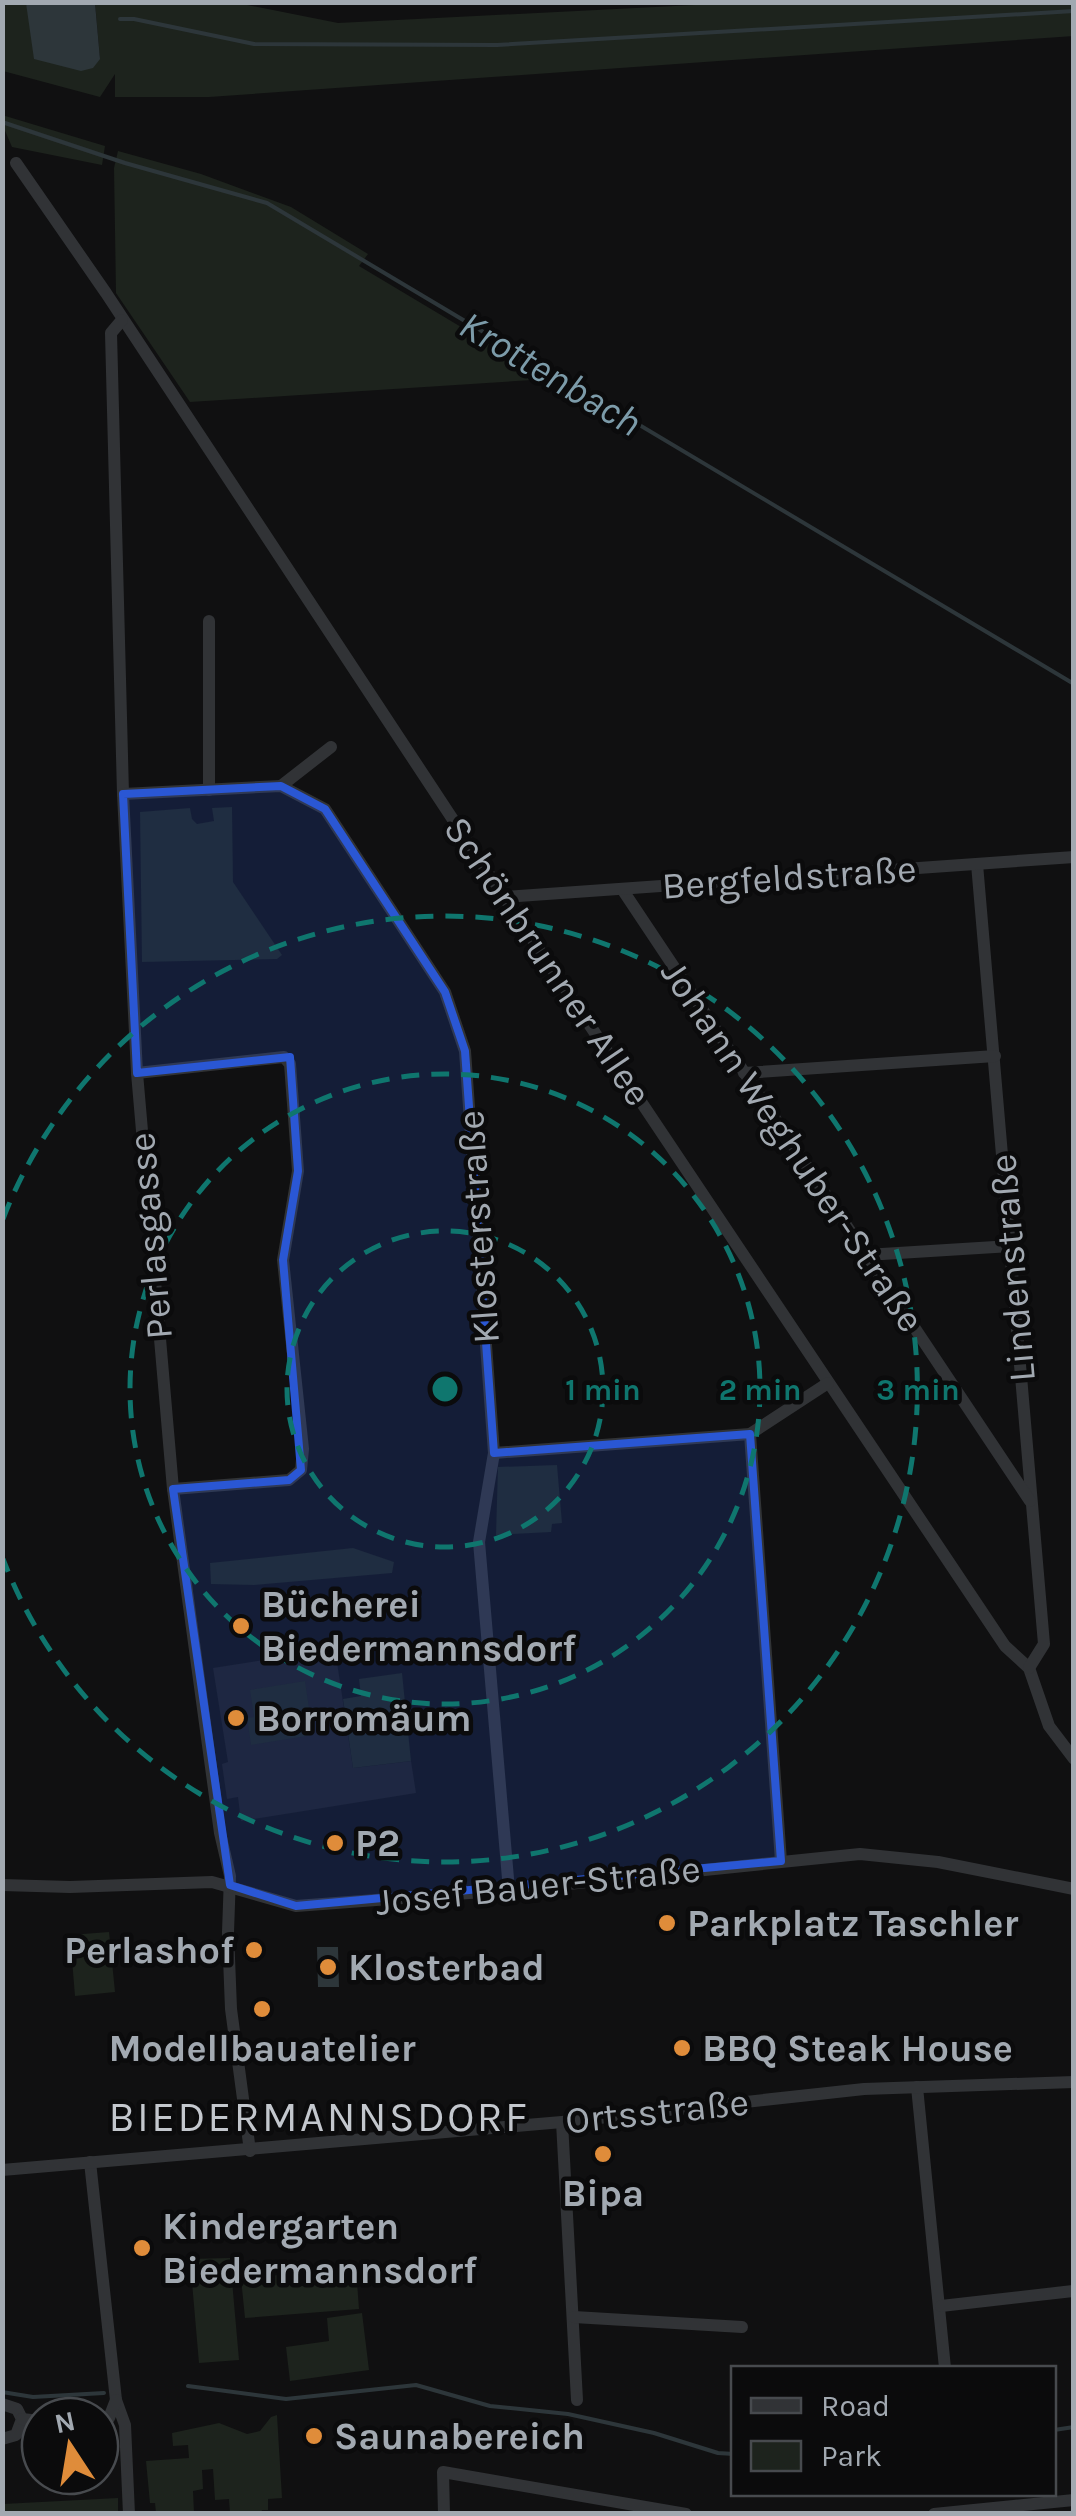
<svg xmlns="http://www.w3.org/2000/svg" width="1076" height="2516" font-family="Karla,sans-serif">
  <style>
    .built { fill: #1c1c1e }
    .green { fill: #1d231d }
    .water { fill: #2d363a }
    .lines { fill: none; stroke-linecap: round; stroke-linejoin: round }
    .stream { stroke: #2d363a; stroke-width: 4 }
    .minor { stroke: #313336; stroke-width: 12 }
    .marked { fill: #2a57d4; fill-opacity: 0.2; stroke: #2a57d4; stroke-width: 8; stroke-linejoin: round }
    .ring { fill: none; stroke: #0f766e; stroke-width: 5; stroke-dasharray: 18 12 }
    .poi-dot { fill: #df8c3a; stroke: #0b0b0c; stroke-width: 4 }
    .labels { text-anchor: middle; stroke-width: 9; stroke-linejoin: round; paint-order: stroke }
    .street-label { font-size: 38px; fill: #a2a9b1; stroke: #0b0b0c }
    .poi-label { font-size: 38px; font-weight: bold; fill: #a2a9b1; stroke: #0b0b0c; text-anchor: start }
    .water-label { font-size: 40px; font-style: italic; fill: #7c9ba9; stroke: #0b0b0c }
    .quarter-label { font-size: 42px; letter-spacing: 2.5px; fill: #c3c7cd; stroke: #0b0b0c }
    .centre { fill: #0f766e; stroke: #0b0b0c; stroke-width: 5 }
    .ring-label { font-size: 30px; text-anchor: middle; font-weight: bold; fill: #0f766e; stroke: #0b0b0c; stroke-width: 9; stroke-linejoin: round; paint-order: stroke }
  </style>
  <rect width="100%" height="100%" fill="#101011"/>
  <polygon class="built" points="335,1649 353,1768 411,1761 416,1793 241,1821 238,1797 227,1799 222,1764 228,1762 213,1668"/>
  <g class="green">
    <polygon points="95,2 237,3 338,23 734,3 1073,2 1074,36 209,97 115,97 115,74 100,97 3,71 2,3 26,3 30,16 100,59"/>
    <polygon points="2,115 105,146 102,165 12,147 3,126"/>
    <polygon points="118,151 201,174 291,207 368,254 359,266 548,379 190,402 116,293 114,168"/>
    <polygon points="232,807 233,882 282,955 277,959 142,962 140,812 190,808 192,819 197,824 214,821 212,808"/>
    <polygon points="557,1465 562,1523 552,1524 551,1532 496,1535 498,1467"/>
    <polygon points="353,1548 394,1562 392,1573 254,1585 211,1584 210,1563"/>
    <polygon points="402,1673 411,1761 353,1768 343,1699 361,1696 359,1679"/>
    <polygon points="305,1681 313,1735 251,1745 247,1718 254,1717 250,1690"/>
    <polygon points="109,1932 115,1992 75,1996 70,1935"/>
    <polygon points="230,2258 239,2360 199,2363 190,2259"/>
    <polygon points="356,2269 359,2309 245,2318 241,2278"/>
    <polygon points="362,2313 369,2370 290,2381 286,2347 329,2341 327,2318"/>
    <polygon points="277,2415 282,2498 268,2499 268,2510 262,2510 261,2513 230,2513 229,2499 215,2500 213,2469 202,2470 203,2489 193,2491 194,2513 156,2513 155,2503 150,2503 146,2461 189,2458 188,2445 173,2446 172,2433 219,2423 247,2434 260,2431 271,2417"/>
    <polygon points="118,2498 118,2513 3,2513 3,2504"/>
  </g>
  <g class="water">
    <polygon points="26,3 95,3 100,59 93,68 81,71 34,59"/>
    <polygon points="317,1947 338,1947 339,1987 318,1987"/>
  </g>
  <g class="lines">
    <g class="stream">
      <polyline points="120,19 134,19 254,44 497,45 1074,11"/>
      <polyline points="2,122 125,163 267,203 1074,684"/>
      <polyline points="188,2386 286,2399 416,2385 490,2406 568,2414 654,2433 718,2453 734,2454"/>
      <polyline points="2,2392 33,2397 104,2393"/>
      <polyline points="1054,2430 1074,2427"/>
    </g>
    <g class="minor">
      <polyline points="16,163 106,293 504,897 1005,1646 1029,1668 1049,1726 1074,1759"/>
      <polyline points="122,320 111,333 123,794 137,1073 173,1489 220,1833 230,1876 228,1932 231,2009 250,2151"/>
      <polyline points="209,621 209,790"/>
      <polyline points="281,786 331,747"/>
      <polyline points="123,794 281,786 325,809 445,992 465,1051 486,1345 494,1453 479,1542 509,1890"/>
      <polyline points="977,864 1044,1644 1029,1668"/>
      <polyline points="622,889 1030,1501"/>
      <polyline points="504,897 1074,857"/>
      <polyline points="137,1073 284,1057 290,1064 298,1171 283,1260 303,1449 301,1470 289,1480 173,1489"/>
      <polyline points="744,1073 995,1056"/>
      <polyline points="866,1255 1011,1246"/>
      <polyline points="750,1434 781,1861"/>
      <polyline points="494,1453 750,1434 828,1383"/>
      <polyline points="2,1885 70,1887 212,1882 296,1906 509,1890 860,1854 938,1862 1074,1889"/>
      <polyline points="917,2087 945,2368"/>
      <polyline points="562,2122 577,2400"/>
      <polyline points="90,2162 116,2400 125,2425 129,2514"/>
      <polyline points="2,2170 562,2122 864,2089 1074,2082"/>
      <polyline points="941,2306 1073,2291"/>
      <polyline points="574,2317 742,2327"/>
      <polyline points="2,2404 17,2409 22,2419 16,2435 2,2439"/>
      <polyline points="22,2419 40,2421"/>
      <polyline points="100,2422 109,2418 116,2400"/>
      <polyline points="444,2514 443,2472 686,2514"/>
      <polyline points="934,2514 1074,2500"/>
    </g>
  </g>
  <path class="marked" d="M 281,786 L 325,809 L 445,992 L 465,1051 L 494,1453 L 750,1434 L 781,1861 L 296,1906 L 230,1885 L 173,1489 L 289,1480 L 301,1470 L 283,1260 L 298,1171 L 290,1057 L 137,1073 L 123,794 Z"/>
  <g class="ring">
    <circle cx="445" cy="1389" r="158"/>
    <circle cx="445" cy="1389" r="315"/>
    <path d="M3 1219A473 473 0 1 1 3 1559"/>
  </g>
  <g class="poi-dot">
    <circle cx="241" cy="1626" r="10"/>
    <circle cx="236" cy="1718" r="10"/>
    <circle cx="335" cy="1843" r="10"/>
    <circle cx="667" cy="1923" r="10"/>
    <circle cx="254" cy="1950" r="10"/>
    <circle cx="328" cy="1967" r="10"/>
    <circle cx="262" cy="2009" r="10"/>
    <circle cx="682" cy="2048" r="10"/>
    <circle cx="603" cy="2154" r="10"/>
    <circle cx="142" cy="2248" r="10"/>
    <circle cx="314" cy="2436" r="10"/>
  </g>
  <g class="labels">
    <g class="street-label">
      <text transform="translate(789 877) rotate(-4)" y="13">Bergfeldstraße</text>
      <text transform="translate(548 961) rotate(56)" y="13">Schönbrunner Allee</text>
      <text transform="translate(793 1146) rotate(56)" y="13">Johann Weghuber-Straße</text>
      <text transform="translate(478 1227) rotate(-94)" y="13">Klosterstraße</text>
      <text transform="translate(150 1236) rotate(-95)" y="13">Perlasgasse</text>
      <text transform="translate(1012 1268) rotate(-95)" y="13">Lindenstraße</text>
      <text transform="translate(538 1885) rotate(-6)" y="13">Josef Bauer-Straße</text>
      <text transform="translate(657 2111) rotate(-6)" y="13">Ortsstraße</text>
    </g>
    <g class="poi-label">
      <text x="261" y="1617">Bücherei<tspan x="261" dy="44">Biedermannsdorf</tspan></text>
      <text x="256" y="1731">Borromäum</text>
      <text x="355" y="1856">P2</text>
      <text x="687" y="1936">Parkplatz Taschler</text>
      <text x="234" y="1963" text-anchor="end">Perlashof</text>
      <text x="348" y="1980">Klosterbad</text>
      <text x="262" y="2061" text-anchor="middle">Modellbauatelier</text>
      <text x="702" y="2061">BBQ Steak House</text>
      <text x="603" y="2206" text-anchor="middle">Bipa</text>
      <text x="162" y="2239">Kindergarten<tspan x="162" dy="44">Biedermannsdorf</tspan></text>
      <text x="334" y="2449">Saunabereich</text>
    </g>
    <g class="water-label">
      <text transform="translate(551 373) rotate(31)" y="14">Krottenbach</text>
    </g>
    <g class="quarter-label">
      <text x="319" y="2131">BIEDERMANNSDORF</text>
    </g>
  </g>
  <circle cx="445" cy="1389" r="15" class="centre"/>
  <g class="ring-label">
    <text x="603" y="1400">1 min</text>
    <text x="760" y="1400">2 min</text>
    <text x="918" y="1400">3 min</text>
  </g>
  <rect width="1076" height="2516" fill="none" stroke="#a2a9b1" stroke-width="10"/>
  <rect x="731" y="2366" width="325" height="130" fill="#0b0b0c" stroke="#474a4e" stroke-width="2.5"/>
  <rect x="751" y="2398" width="50" height="15" fill="#313336" stroke="#474a4e" stroke-width="2.5"/>
  <text x="821" y="2416" font-size="30" fill="#a2a9b1">Road</text>
  <rect x="751" y="2441" width="50" height="30" fill="#1d231d" stroke="#474a4e" stroke-width="2.5"/>
  <text x="821" y="2466" font-size="30" fill="#a2a9b1">Park</text>
  <g transform="translate(70 2446) rotate(348)"><circle r="48" fill="#0b0b0c" stroke="#474a4e" stroke-width="2.5"/>
  <path d="M0-8L18 38L0 25L-18 38Z" fill="#df8c3a"/>
  <text y="-15" font-size="28" font-weight="bold" text-anchor="middle" fill="#a2a9b1">N</text>
  </g>
</svg>
